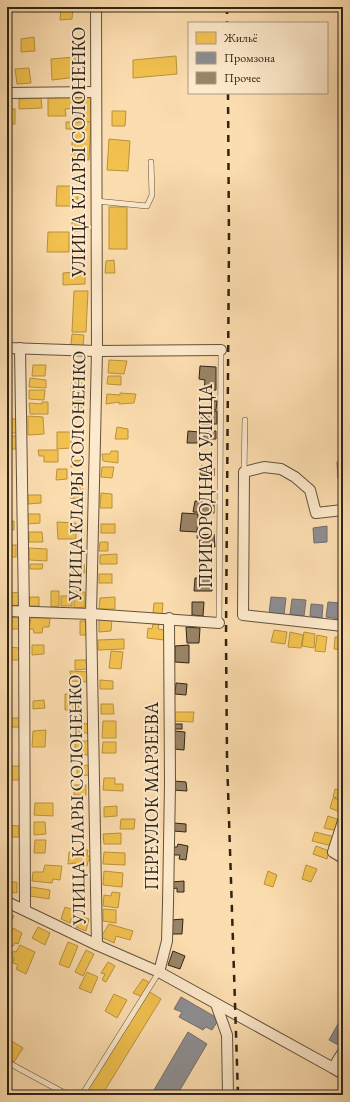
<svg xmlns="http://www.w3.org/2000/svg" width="350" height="1102" font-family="'EB Garamond',serif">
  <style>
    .homes { fill: #f2c14e; stroke: #b8923d }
    .industry { fill: #8d8d92; stroke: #716e6d }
    .building { fill: #9a8466; stroke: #2f2416 }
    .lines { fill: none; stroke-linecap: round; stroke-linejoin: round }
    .service-casing { stroke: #62523c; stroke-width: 6 }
    .minor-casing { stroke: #62523c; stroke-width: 12 }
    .service { stroke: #fde9cb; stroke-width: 5 }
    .minor { stroke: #fde9cb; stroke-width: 10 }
    .rail { stroke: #2f2416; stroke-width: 2.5; stroke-dasharray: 7 7; stroke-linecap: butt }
    .labels { text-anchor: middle; stroke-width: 4; stroke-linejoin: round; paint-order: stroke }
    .street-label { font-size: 18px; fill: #2f2416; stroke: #fde9cb }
  </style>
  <rect width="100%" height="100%" fill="#fcddaf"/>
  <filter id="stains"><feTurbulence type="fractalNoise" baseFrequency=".005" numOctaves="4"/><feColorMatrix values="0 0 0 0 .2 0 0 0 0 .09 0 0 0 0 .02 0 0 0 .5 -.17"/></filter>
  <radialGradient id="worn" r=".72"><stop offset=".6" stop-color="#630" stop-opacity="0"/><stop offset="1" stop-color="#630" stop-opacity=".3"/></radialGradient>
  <g class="homes">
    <polygon points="30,7 45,7 45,11 31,12"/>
    <polygon points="61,7 73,7 72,19 60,20"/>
    <polygon points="34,37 35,51 21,52 21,39"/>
    <polygon points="176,56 177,74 133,78 133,60"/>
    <polygon points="75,57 77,77 52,80 51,59"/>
    <polygon points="29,68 31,83 17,84 15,69"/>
    <polygon points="91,97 91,122 76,122 76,108 65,109 66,116 48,116 48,98"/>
    <polygon points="41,98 42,108 19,109 19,99"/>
    <rect x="7" y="109" width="8" height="15"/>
    <polygon points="112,111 126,111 125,126 112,126"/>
    <polygon points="66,122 91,122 89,160 71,160 73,129 66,129"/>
    <polygon points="109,139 130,141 128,171 107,170"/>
    <polygon points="57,186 74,186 74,191 78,192 78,199 73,199 74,206 56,206"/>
    <rect x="109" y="207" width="18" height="42"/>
    <polygon points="86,221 87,230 72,232 72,222"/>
    <polygon points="48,232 69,232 69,252 47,252"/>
    <polygon points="114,260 115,273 105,273 106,261"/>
    <polygon points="85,271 85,284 63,285 63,273"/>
    <polygon points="74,291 88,291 86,332 72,332"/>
    <polygon points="72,334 84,335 83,346 71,345"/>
    <polygon points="109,360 127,361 124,374 108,373"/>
    <polygon points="75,362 84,363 83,373 74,373"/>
    <polygon points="33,365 46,365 45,376 32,376"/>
    <polygon points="108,376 121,376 121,385 107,384"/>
    <polygon points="30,378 46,380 46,388 29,387"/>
    <polygon points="72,379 85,380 85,392 71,391"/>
    <polygon points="29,390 45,390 44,400 29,399"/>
    <polygon points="120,393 136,394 134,403 119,404 119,402 106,404 107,394 120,395"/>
    <polygon points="72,400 83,400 83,408 71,407"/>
    <polygon points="42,402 48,402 48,414 30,414 29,403 42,404"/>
    <polygon points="28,416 43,417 44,434 28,435"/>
    <rect x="7" y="419" width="10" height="14"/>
    <polygon points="117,427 128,429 128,439 115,439"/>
    <polygon points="57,432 72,432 71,448 57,449"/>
    <rect x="7" y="436" width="9" height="13"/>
    <polygon points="38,450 58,450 58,462 44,462 44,456 39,456"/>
    <polygon points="111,451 118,451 118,463 103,461 102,454 110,454"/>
    <polygon points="83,460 83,466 71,467 72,461"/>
    <polygon points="102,467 114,467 112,478 101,477"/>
    <polygon points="57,469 67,469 67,479 56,480"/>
    <polygon points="71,486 83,487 82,499 70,498"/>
    <polygon points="101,493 112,494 112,508 100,508"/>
    <polygon points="28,495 41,495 41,503 28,504"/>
    <polygon points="28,514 40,514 40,523 27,524"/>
    <polygon points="7,521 14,521 14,530 7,529"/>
    <polygon points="57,522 76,523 76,539 58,539"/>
    <rect x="101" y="524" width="14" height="9"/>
    <polygon points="29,532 42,532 43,542 29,542"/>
    <polygon points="100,542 108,542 108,551 99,551"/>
    <rect x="7" y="545" width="9" height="12"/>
    <polygon points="29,548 47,549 47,561 29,560"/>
    <polygon points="117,554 117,564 100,564 100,555"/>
    <polygon points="30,564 43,564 42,569 30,569"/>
    <polygon points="84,564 85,573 70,573 71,565"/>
    <rect x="99" y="574" width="13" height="9"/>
    <polygon points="51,591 59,591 59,606 51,607"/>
    <polygon points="20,592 20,605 9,606 11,593"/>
    <polygon points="74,592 85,592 85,607 74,608"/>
    <rect x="61" y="596" width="11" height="10"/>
    <polygon points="30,597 39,597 39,606 29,606"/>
    <polygon points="115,597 115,609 99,609 100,598"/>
    <polygon points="154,603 163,603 162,614 153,613"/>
    <polygon points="7,617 20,618 20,629 7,629"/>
    <polygon points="31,618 50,618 49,627 43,627 42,633 34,633 33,629 29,629"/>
    <polygon points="99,619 112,619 111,631 99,632"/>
    <polygon points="80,621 88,621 87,635 80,635"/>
    <polygon points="153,624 159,624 158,629 165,630 164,640 147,638 148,628 152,629"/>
    <polygon points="274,630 287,632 285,644 271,642"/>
    <polygon points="290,632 303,635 301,648 288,647"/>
    <polygon points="304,632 315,634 314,648 302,646"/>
    <polygon points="317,635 327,637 325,652 315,651"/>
    <polygon points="335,637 343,637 343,650 334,649"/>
    <polygon points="124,639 124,649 98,650 98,640"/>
    <polygon points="32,645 44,645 44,654 32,655"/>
    <polygon points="8,647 19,648 19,660 7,660"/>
    <polygon points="111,651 123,652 121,669 109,668"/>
    <polygon points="75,660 86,660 87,669 75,670"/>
    <polygon points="70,671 89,672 88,682 71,681"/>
    <polygon points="100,680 113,681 113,689 100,689"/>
    <polygon points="65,694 76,694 80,697 80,699 76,701 75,706 79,706 78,710 65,710"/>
    <polygon points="44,700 45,708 33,709 33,701"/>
    <polygon points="101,704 113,704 114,714 101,714"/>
    <polygon points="174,712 194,712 193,722 172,721"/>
    <rect x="7" y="718" width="14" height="9"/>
    <polygon points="103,721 116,721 116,738 102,738"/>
    <polygon points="79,723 89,724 89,733 78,733"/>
    <polygon points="46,730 45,747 32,747 33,731"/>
    <polygon points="75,741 90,741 89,755 75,754"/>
    <polygon points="103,742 116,742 116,753 102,753"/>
    <rect x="7" y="745" width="2" height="10"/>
    <polygon points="89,765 89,775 77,776 77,766"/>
    <polygon points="11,766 21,766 21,780 9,780"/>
    <polygon points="341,770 343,770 343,778 339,777"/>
    <polygon points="104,778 115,778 115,784 123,784 123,791 103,790"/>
    <rect x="74" y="785" width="12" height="10"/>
    <polygon points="335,789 343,791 343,799 333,797"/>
    <polygon points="333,798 343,801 342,813 330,808"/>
    <polygon points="35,803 53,803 53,816 34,815"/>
    <polygon points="117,806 117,816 104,817 104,807"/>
    <polygon points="328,816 340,820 337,831 324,828"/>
    <polygon points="121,819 135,819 134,829 120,829"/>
    <polygon points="34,822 45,822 46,834 34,835"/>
    <polygon points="7,825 19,826 19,837 7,837"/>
    <polygon points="315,832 335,837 332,846 312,841"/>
    <polygon points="121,833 121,844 104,844 103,834"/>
    <polygon points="35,840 46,840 45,853 34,853"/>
    <polygon points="316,846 329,851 327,859 313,854"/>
    <polygon points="75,849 88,850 87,856 90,856 90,860 88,861 87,866 76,866 76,863 68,864 69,852 75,853"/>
    <polygon points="104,852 125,853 125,865 103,864"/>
    <polygon points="45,865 62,866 60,880 53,879 52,883 32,881 33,872 43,872"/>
    <polygon points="306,865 317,869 311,882 302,879"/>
    <polygon points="104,871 123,873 122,887 103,885"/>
    <polygon points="268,871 277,875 273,887 264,884"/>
    <polygon points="8,882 17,882 17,893 7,892"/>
    <polygon points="31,887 50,890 49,899 30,896"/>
    <polygon points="112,892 120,893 118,908 103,906 104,895 111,896"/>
    <polygon points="65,907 74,910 70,923 61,919"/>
    <polygon points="103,909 116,910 116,923 103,921"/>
    <polygon points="7,913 14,916 7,929"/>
    <polygon points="79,916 89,919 86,931 76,927"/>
    <polygon points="109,924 133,931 130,940 116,936 114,943 101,937"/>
    <polygon points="38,927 50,933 45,945 32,938"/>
    <polygon points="13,928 22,933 18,944 15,943 13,946 7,945 7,941"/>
    <polygon points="68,942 78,946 69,968 59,964"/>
    <polygon points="20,945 35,952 26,974 16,969 18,965 13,963 14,958 10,957 14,951 16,952"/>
    <polygon points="86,950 94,954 83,976 75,972"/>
    <polygon points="108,962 115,966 106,982 102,980 105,974 101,973"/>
    <polygon points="87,972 98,977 91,993 79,988"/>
    <polygon points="143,979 152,984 143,997 133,993"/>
    <polygon points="147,990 161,999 102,1095 91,1095 85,1091"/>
    <polygon points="114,994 127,1000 117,1018 105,1011"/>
    <polygon points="10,1040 23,1048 14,1062 7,1058 7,1045"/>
  </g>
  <g class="industry">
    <polygon points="343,461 343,479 338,479 337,462"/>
    <polygon points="327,526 327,542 314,543 313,528"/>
    <polygon points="271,597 286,598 284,615 269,613"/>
    <polygon points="292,599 306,600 304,616 290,614"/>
    <polygon points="328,602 342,603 340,619 326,617"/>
    <polygon points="311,604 323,605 322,618 310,616"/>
    <polygon points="181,997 219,1019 212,1030 206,1027 203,1030 179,1017 182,1012 174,1009"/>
    <polygon points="343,1015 343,1045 342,1047 329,1040"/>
    <polygon points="188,1032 207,1044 177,1095 151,1095"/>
  </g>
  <g class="building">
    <polygon points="200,366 216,367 216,390 204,390 205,380 199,379"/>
    <polygon points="210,401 217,401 216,410 209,409"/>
    <polygon points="217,411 217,424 198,424 199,412"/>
    <polygon points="188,431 199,432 198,443 187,443"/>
    <polygon points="216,431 216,439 204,439 204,432"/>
    <polygon points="201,466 214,468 214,476 200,475"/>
    <polygon points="195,501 203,502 202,504 214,504 214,513 193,512"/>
    <polygon points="182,513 198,514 197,532 180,531"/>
    <polygon points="214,534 215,547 198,546 197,535"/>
    <polygon points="195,578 213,578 212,591 194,591"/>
    <polygon points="192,602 204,602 203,616 192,615"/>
    <polygon points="186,627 200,628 199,643 187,643"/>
    <polygon points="189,645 189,663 175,662 175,646"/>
    <polygon points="176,683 187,684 186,695 175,694"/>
    <rect x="173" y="724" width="9" height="5"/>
    <polygon points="174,731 185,732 184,750 174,749"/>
    <polygon points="174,781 186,782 187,791 173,790"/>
    <polygon points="174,823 186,824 186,832 173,831"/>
    <polygon points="178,844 188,846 186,860 179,859 180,855 172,855 172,847 177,847"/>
    <polygon points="184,881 184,892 177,892 177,888 171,889 172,882"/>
    <polygon points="183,919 182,934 170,934 171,920"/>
    <polygon points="173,951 185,956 180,969 168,965"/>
  </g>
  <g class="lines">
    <defs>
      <g id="service">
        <polyline points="96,201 147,206 152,195 151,162"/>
        <polyline points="244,472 245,420"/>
        <polyline points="219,623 221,350"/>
        <polyline points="7,1062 68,1095"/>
        <polyline points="82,1095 159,972"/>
      </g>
      <g id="minor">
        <polyline points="96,7 97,351 91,614 97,945"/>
        <polyline points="7,93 95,92"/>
        <polyline points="7,348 97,351 221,350"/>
        <polyline points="20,348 24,612 25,910"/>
        <polyline points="343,510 316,513 310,490 295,477 281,469 264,467 244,472 243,615 343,626"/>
        <polyline points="7,611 91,614 219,623"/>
        <polyline points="343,821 333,852 343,858"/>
        <polyline points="7,902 97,945 159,972 333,1068 343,1074"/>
        <polyline points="159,972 167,941 168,904 170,783 169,618"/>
        <polyline points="216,1004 227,1035 228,1095"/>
        <polyline points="333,1068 343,1052"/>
      </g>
    </defs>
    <use href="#service" class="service-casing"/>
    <use href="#minor" class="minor-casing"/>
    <use href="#service" class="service"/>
    <use href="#minor" class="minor"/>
    <g class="rail">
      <polyline points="227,7 227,23"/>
      <polyline points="228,93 229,242 226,636 227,758 238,1095"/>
    </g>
  </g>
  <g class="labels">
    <g class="street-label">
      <text transform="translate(79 152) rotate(-90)" y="6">УЛИЦА КЛАРЫ СОЛОНЕНКО</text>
      <text transform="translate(77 476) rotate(-89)" y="6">УЛИЦА КЛАРЫ СОЛОНЕНКО</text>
      <text transform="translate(206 486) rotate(-90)" y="6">ПРИГОРОДНАЯ УЛИЦА</text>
      <text transform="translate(152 796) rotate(-90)" y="6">ПЕРЕУЛОК МАРЗЕЕВА</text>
      <text transform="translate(77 800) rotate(-91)" y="6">УЛИЦА КЛАРЫ СОЛОНЕНКО</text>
    </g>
  </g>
  <rect width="350" height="1102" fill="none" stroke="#fcddaf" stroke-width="24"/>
  <rect x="8" y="8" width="334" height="1086" fill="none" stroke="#2f2416" stroke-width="2"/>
  <rect x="12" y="12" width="326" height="1078" fill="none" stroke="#2f2416"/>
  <rect x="188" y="22" width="140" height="72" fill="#fde9cb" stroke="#ab9a83"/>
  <rect x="196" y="32" width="20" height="12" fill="#f2c14e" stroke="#ab9a83"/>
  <text x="224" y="42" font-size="12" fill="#2f2416">Жильё</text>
  <rect x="196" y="52" width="20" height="12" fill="#8d8d92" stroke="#ab9a83"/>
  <text x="224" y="62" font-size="12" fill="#2f2416">Промзона</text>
  <rect x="196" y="72" width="20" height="12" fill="#9a8466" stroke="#ab9a83"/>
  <text x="224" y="82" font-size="12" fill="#2f2416">Прочее</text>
  <rect width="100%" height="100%" filter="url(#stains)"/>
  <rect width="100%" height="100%" fill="url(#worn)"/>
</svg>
